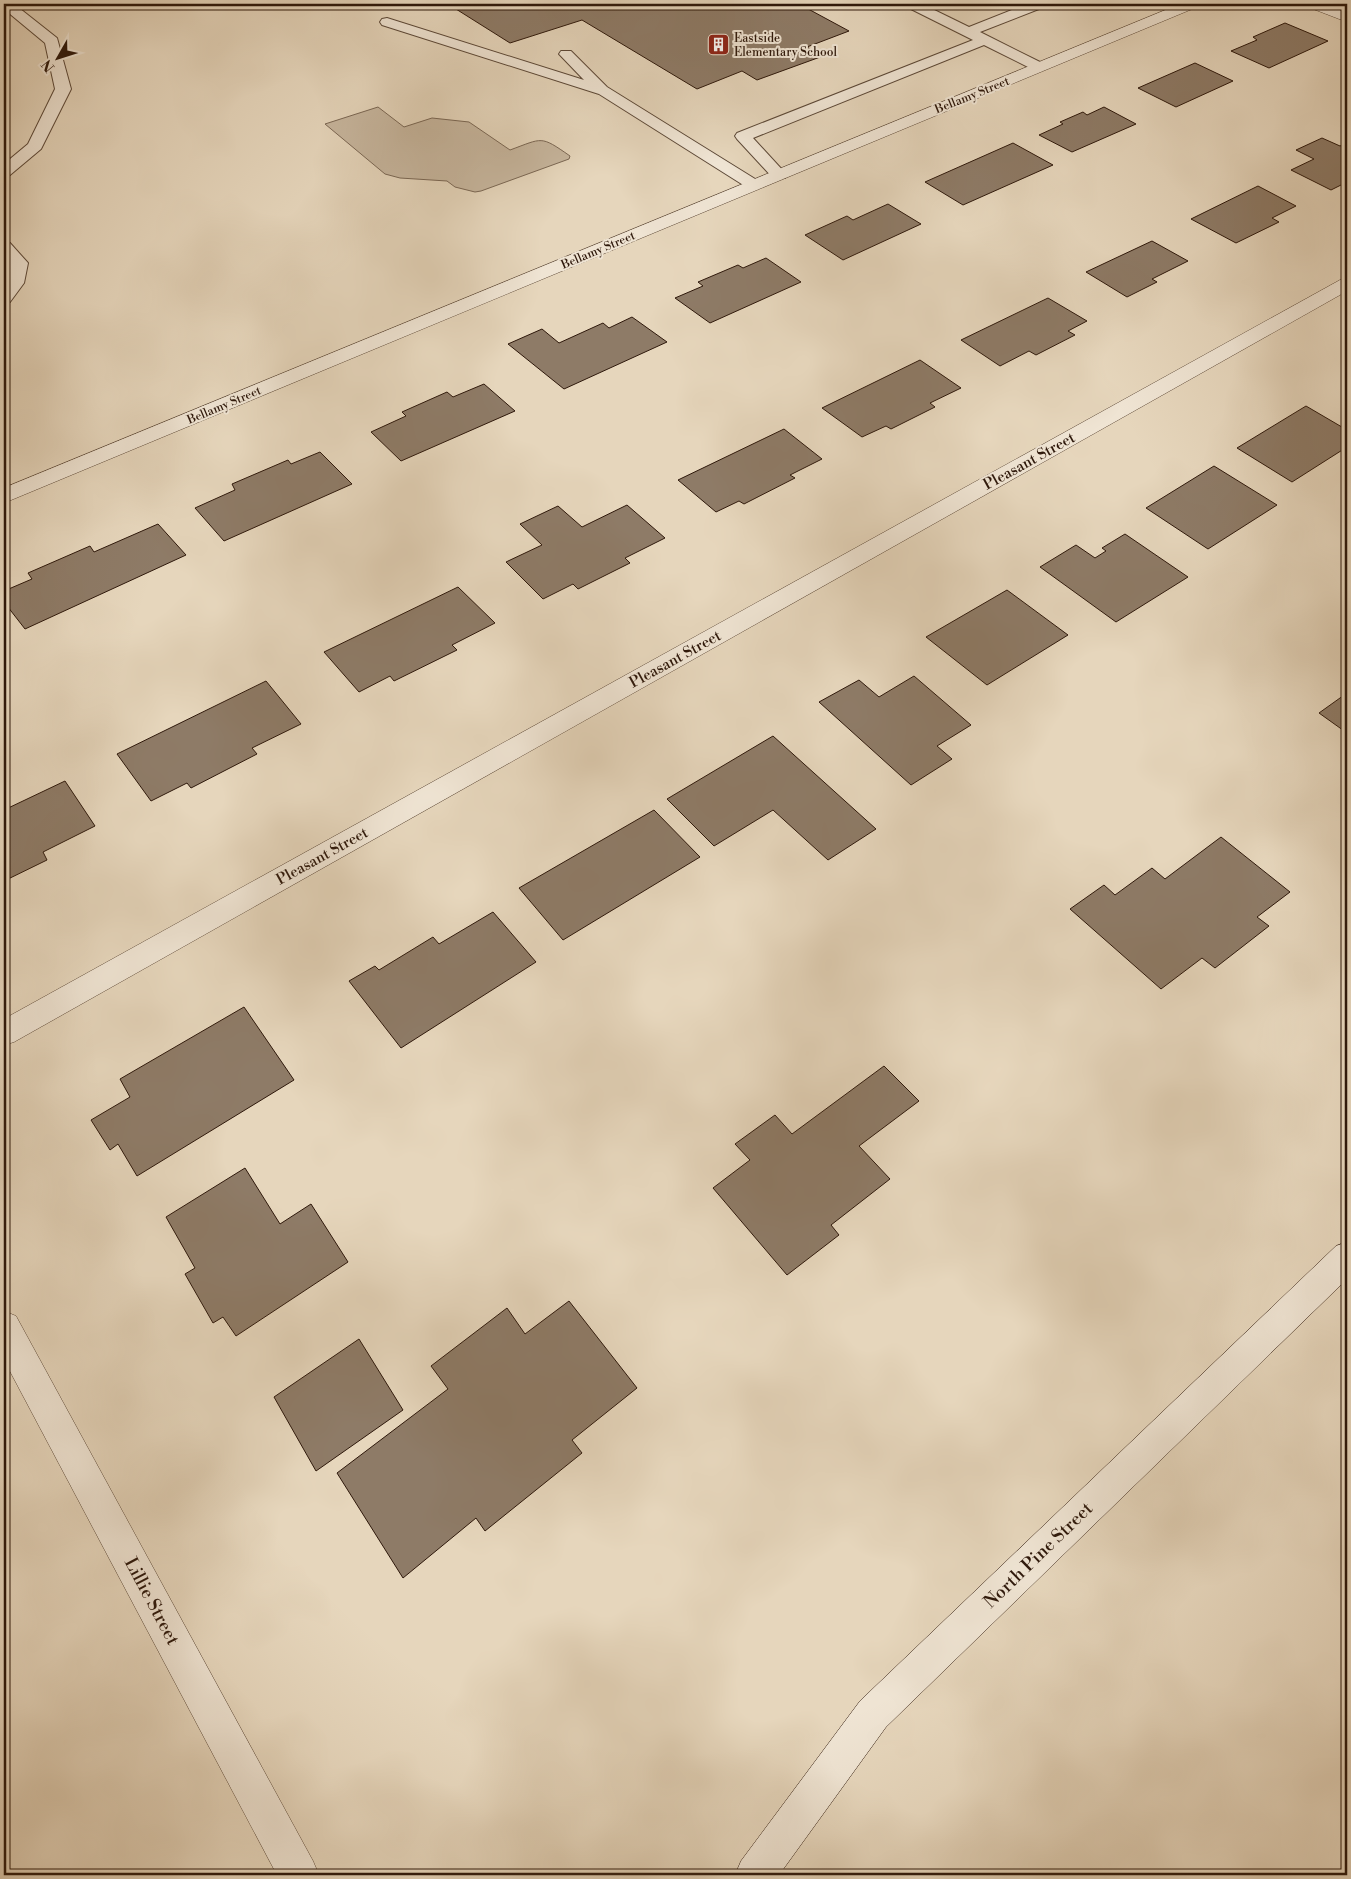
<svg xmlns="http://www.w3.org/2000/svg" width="1351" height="1879" font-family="'Libre Bodoni',serif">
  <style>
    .green { fill: #c7b69e; stroke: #7a6754 }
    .building { fill: #8e7b67; stroke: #2e180b }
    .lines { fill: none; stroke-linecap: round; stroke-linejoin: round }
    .service-casing { stroke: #5c4837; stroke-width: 2 }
    .minor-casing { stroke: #5c4837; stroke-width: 1 }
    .tertiary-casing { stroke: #5c4837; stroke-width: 1 }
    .secondary-casing { stroke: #2e180b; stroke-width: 1 }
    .service { fill: #efe4d3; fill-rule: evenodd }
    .minor { fill: #efe4d3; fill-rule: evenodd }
    .tertiary { fill: #efe4d3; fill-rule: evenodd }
    .secondary { fill: #efe4d3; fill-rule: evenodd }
    .labels { text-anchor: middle; stroke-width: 4; stroke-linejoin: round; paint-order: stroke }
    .far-poi-label { font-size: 12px; fill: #2e180b; stroke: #efe4d3; text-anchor: start }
    .far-street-label { font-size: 12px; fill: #2e180b; stroke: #efe4d3 }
    .street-label { font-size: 15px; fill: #2e180b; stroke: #efe4d3 }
    .near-street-label { font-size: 18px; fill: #2e180b; stroke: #efe4d3 }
  </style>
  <rect width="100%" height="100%" fill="#e6d6bc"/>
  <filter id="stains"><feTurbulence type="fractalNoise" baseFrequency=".004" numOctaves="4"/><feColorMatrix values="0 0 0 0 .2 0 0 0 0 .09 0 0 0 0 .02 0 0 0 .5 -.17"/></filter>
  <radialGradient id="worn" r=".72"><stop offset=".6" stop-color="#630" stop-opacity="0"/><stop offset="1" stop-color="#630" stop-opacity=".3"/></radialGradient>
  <path class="green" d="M 378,107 L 404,127 L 432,118 L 469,122 L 510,150 C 543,138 540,135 570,156 L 569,159 L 481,191 L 475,192 L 455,187 L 447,181 L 400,178 L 385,174 L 325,124 Z"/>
  <g class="building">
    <polygon points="448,4 799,4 849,31 807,47 823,56 757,80 742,71 697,89 582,20 510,43"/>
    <polygon points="1285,23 1328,41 1269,68 1231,51 1257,40 1253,37"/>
    <polygon points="1195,63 1233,81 1176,107 1138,88"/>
    <polygon points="1104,107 1136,124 1072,152 1039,135 1063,124 1060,122 1083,112 1087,115"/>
    <polygon points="1322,138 1340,146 1347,143 1347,182 1331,190 1291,170 1314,159 1296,150"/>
    <polygon points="1013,143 1053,165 963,205 925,182"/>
    <polygon points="1258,186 1296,206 1272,218 1279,222 1236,243 1191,219"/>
    <polygon points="888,204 921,224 843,260 805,235 847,216 853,220"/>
    <polygon points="1152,241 1188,261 1152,279 1157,282 1127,297 1086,272"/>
    <polygon points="766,258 801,282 710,323 675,298 703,286 698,282 738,265 743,268"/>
    <polygon points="1048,298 1087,321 1068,331 1075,335 1036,355 1029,351 1000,366 961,340"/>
    <polygon points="632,317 667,342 564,389 508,344 542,329 559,343 603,323 609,328"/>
    <polygon points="920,360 961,388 930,403 935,407 891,429 886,426 862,437 822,408"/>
    <polygon points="484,384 515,411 401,461 371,432 406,416 402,412 447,392 453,397"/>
    <polygon points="1306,406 1347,430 1347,447 1292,482 1237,448"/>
    <polygon points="784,429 822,459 790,475 795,478 744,504 739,501 716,512 678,480"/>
    <polygon points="320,452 352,484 224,541 195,508 235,490 232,484 288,460 291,464"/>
    <polygon points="1214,466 1277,505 1208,549 1146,508"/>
    <polygon points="627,505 665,538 625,558 630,563 578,589 573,584 543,599 506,562 542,545 520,524 558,506 582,527"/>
    <polygon points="158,524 186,555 25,629 4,602 4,591 32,579 28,573 90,546 94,552"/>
    <polygon points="1125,534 1188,577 1116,622 1040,567 1076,545 1095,558 1106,551 1102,548"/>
    <polygon points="458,587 495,623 452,645 457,650 394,681 390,676 359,692 324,652"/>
    <polygon points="1007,590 1068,635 987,685 926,637"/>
    <polygon points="914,676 971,725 937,746 952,759 911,785 819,702 859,680 879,697"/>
    <polygon points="266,681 301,724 252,748 257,754 191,788 187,783 151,801 117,754"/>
    <polygon points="1347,693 1347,733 1319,713"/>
    <polygon points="773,736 876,829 828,860 773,810 714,846 667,799"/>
    <polygon points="65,781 95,826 43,852 47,860 4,881 4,810"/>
    <polygon points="654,810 700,857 563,940 519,888"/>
    <polygon points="1221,837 1290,892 1257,917 1269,926 1215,968 1202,958 1161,989 1070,909 1104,885 1115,895 1152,868 1165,879"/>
    <polygon points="493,912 536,962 401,1048 349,981 375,966 379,970 433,937 439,944"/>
    <polygon points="244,1007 294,1080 137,1176 118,1144 110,1150 91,1120 130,1097 120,1079"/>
    <polygon points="884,1066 919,1101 859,1146 890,1179 831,1225 839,1235 787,1275 713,1188 750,1160 735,1144 775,1115 792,1134"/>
    <polygon points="245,1168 280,1224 311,1204 348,1262 236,1336 223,1317 213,1323 185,1274 195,1268 166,1217"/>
    <polygon points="569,1301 637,1388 572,1440 582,1453 485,1531 476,1518 403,1578 337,1473 448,1389 431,1366 507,1308 525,1334"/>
    <polygon points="359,1339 403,1410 316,1471 274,1397"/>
  </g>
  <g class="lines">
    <defs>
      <g id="service">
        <polygon points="4,4 14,4 57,38 71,89 41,149 10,175 4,177 4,164 28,144 55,89 45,43 4,9"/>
        <polygon points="905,4 922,4 969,27 1027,4 1046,4 1044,7 980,32 1044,64 1046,67 1044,70 1034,70 984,45 753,138 787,175 785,178 773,178 737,139 735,136 737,133 973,40 907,7"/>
        <polygon points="387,18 584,80 559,54 561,51 571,51 607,87 760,182 762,185 760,188 748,188 599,94 382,25 380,22 382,19"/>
        <polygon points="4,242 10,243 28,263 24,283 10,302 4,303 4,286 10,264 4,257"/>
      </g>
      <g id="minor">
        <polygon points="1180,4 1199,4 1197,7 4,503 4,488"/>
        <polygon points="1347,279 1347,291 14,1042 4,1045 4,1019 1340,280"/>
        <polygon points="4,1311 16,1316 313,1861 319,1875 277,1875 4,1360"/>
      </g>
      <polygon id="tertiary" points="1306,4 1325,4 1347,13 1347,22 1308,7"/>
      <polygon id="secondary" points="1347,1242 1347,1279 886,1727 779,1875 735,1875 741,1861 860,1701 1336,1246"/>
    </defs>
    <use href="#service" class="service-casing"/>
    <use href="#minor" class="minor-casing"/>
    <use href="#tertiary" class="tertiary-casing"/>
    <use href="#secondary" class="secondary-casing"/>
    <use href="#service" class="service"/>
    <use href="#minor" class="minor"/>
    <use href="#tertiary" class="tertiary"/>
    <use href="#secondary" class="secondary"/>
  </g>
  <defs>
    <symbol id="building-square" viewBox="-11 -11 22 22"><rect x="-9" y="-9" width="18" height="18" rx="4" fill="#8f2418" stroke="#efe4d3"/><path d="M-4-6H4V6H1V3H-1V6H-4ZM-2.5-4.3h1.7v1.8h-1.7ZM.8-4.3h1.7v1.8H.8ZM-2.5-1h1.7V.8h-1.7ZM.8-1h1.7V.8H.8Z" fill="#fff"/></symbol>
  </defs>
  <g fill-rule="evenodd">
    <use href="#building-square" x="706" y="32" width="25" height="25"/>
  </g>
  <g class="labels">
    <g class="far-poi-label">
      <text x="734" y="42">Eastside<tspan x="734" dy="14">Elementary School</tspan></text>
    </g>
    <g class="far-street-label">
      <text transform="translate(972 95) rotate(-22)" y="4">Bellamy Street</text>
      <text transform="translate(598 250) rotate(-23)" y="4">Bellamy Street</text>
      <text transform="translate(224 405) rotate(-23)" y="4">Bellamy Street</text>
    </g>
    <g class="street-label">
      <text transform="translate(1029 461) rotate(-29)" y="5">Pleasant Street</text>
      <text transform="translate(675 659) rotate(-29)" y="5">Pleasant Street</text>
      <text transform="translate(322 856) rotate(-29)" y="5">Pleasant Street</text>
    </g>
    <g class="near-street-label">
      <text transform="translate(1038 1555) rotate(-44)" y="6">North Pine Street</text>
      <text transform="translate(152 1601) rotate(62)" y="6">Lillie Street</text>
    </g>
  </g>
  <rect width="1351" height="1879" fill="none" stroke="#e6d6bc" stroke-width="20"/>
  <rect x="5" y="5" width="1341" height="1869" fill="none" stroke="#2e180b" stroke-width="2.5"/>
  <rect x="10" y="10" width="1331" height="1859" fill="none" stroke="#2e180b"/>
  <g transform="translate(58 58) rotate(231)" stroke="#efe4d3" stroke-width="4" paint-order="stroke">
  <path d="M0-4L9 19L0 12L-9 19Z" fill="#2e180b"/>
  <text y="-8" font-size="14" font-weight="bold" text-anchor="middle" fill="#2e180b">N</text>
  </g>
  <rect width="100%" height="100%" filter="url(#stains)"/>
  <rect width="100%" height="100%" fill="url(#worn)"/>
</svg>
